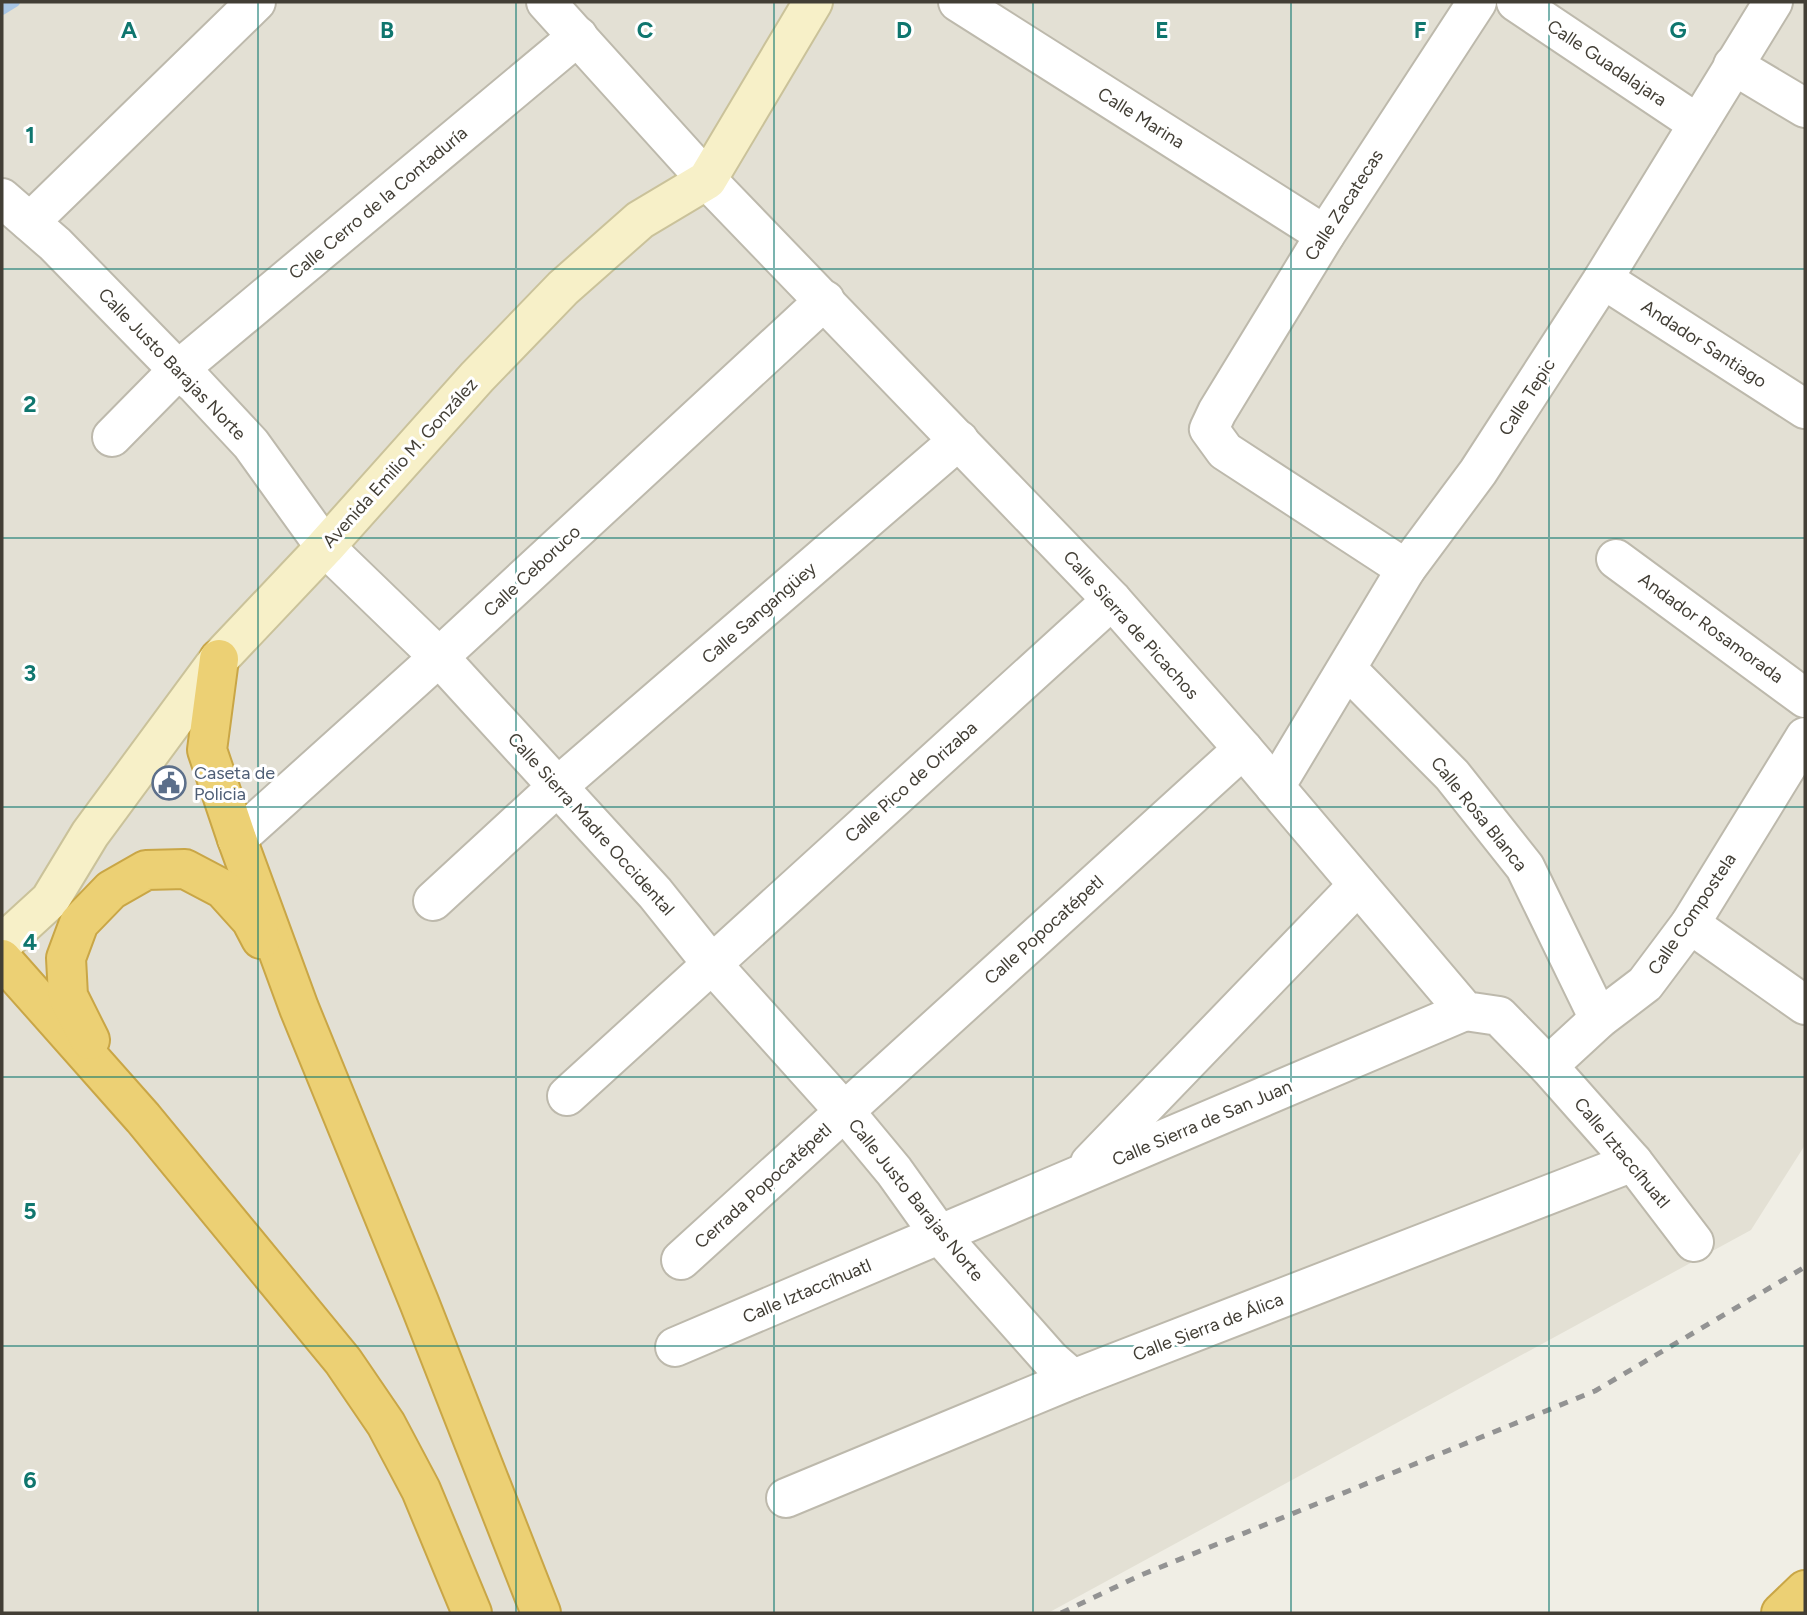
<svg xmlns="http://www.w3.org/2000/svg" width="1807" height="1615" font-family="Figtree,sans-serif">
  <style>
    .residential { fill: #e3e0d4 }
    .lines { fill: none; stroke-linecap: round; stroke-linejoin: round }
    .stream { stroke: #a8c6e6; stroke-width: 10 }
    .street-casing { stroke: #bdb9ac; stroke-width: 42 }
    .secondary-casing { stroke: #cac29a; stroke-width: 42 }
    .highway-casing { stroke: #c9a646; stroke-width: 42 }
    .street { stroke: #fff; stroke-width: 38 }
    .secondary { stroke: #f7f0c8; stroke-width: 38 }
    .highway { stroke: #ecd074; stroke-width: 38 }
    .rail { stroke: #939393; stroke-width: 5; stroke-dasharray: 9 9; stroke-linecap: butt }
    .grid { fill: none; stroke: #0f766e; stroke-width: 2; stroke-opacity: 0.55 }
    .labels { text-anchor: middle; stroke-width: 6; stroke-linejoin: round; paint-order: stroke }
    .street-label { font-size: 18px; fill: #423e35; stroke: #fff }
    .service-label { font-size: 18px; fill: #4e5e75; stroke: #fff; text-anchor: start }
    .grid-label { font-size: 23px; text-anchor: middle; font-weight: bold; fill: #0f766e; stroke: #fff; stroke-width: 6; stroke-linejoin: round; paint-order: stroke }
  </style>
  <rect width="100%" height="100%" fill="#f0eee5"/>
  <polygon class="residential" points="2,2 1805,2 1805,1145 1751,1230 1048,1613 2,1613"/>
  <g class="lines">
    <polyline class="stream" points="2,10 15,2"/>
    <defs>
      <g id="street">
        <polyline points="546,2 707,180 1112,600 1243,749 1465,1011 1499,1016 1548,1066 1633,1162 1694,1242"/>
        <polyline points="958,2 1325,235"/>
        <polyline points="1516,2 1698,124"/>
        <polyline points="1733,65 1805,108"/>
        <polyline points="2,198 55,244 178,370 195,384 251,444 325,547 439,657 655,893 711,963 845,1112 894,1171 939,1234 1050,1359 1073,1379"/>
        <polyline points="30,222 256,2"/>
        <polyline points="1603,279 1805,409"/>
        <polyline points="112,437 178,370 578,36"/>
        <polyline points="1616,559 1805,698"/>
        <polyline points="1406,569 1225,451 1209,429 1217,412 1325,235 1477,2"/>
        <polyline points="1347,669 1452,775 1525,867 1599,1019"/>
        <polyline points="1275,787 1406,569 1478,472 1603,279 1773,2"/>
        <polyline points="237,839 439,657 825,300"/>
        <polyline points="433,901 558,786 959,440"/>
        <polyline points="1690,924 1805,1005"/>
        <polyline points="1548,1066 1599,1019 1645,984 1690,924 1805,737"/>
        <polyline points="567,1096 1112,600"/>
        <polyline points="1090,1163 1358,885"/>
        <polyline points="681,1260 1243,749"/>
        <polyline points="675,1347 1465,1011"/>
        <polyline points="786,1498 1073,1379 1633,1162"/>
      </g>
      <polyline id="secondary" points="2,944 50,900 90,834 219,659 325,547 477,377 563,288 640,220 707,180 813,2"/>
      <g id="highway">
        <polyline points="219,659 207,750 237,839 299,1008 419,1302 541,1613"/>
        <polyline points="2,959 143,1118 343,1361 386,1424 421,1490 472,1613"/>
        <polyline points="90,1040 68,996 66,958 79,923 111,890 146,870 185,869 223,889 251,920 261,939"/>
        <polyline points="1781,1613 1805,1590"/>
      </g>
    </defs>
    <use href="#street" class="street-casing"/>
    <use href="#secondary" class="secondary-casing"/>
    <use href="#highway" class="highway-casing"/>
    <use href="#street" class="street"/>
    <use href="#secondary" class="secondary"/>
    <use href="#highway" class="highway"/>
    <polyline class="rail" points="1061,1613 1141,1575 1595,1391 1805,1267"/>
  </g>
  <path class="grid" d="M 258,2 L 258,1613M 516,2 L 516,1613M 774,2 L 774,1613M 1033,2 L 1033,1613M 1291,2 L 1291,1613M 1549,2 L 1549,1613M 2,269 L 1805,269M 2,538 L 1805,538M 2,807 L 1805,807M 2,1077 L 1805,1077M 2,1346 L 1805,1346"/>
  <defs>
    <symbol id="civic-ring" viewBox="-11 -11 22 22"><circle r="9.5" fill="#fff" stroke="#5c6f8a" stroke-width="1.5"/><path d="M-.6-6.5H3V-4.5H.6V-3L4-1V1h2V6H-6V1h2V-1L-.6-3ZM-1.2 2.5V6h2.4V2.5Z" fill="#5c6f8a"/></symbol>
  </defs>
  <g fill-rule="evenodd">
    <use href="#civic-ring" x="150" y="764" width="38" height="38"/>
  </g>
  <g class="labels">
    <g class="street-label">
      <text transform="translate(1607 63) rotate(34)" y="6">Calle Guadalajara</text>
      <text transform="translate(1141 118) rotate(32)" y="6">Calle Marina</text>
      <text transform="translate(378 203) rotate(-40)" y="6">Calle Cerro de la Contaduría</text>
      <text transform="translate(1344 205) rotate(-57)" y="6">Calle Zacatecas</text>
      <text transform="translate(1704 344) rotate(33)" y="6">Andador Santiago</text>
      <text transform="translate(172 364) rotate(46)" y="6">Calle Justo Barajas Norte</text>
      <text transform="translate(1527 397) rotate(-57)" y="6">Calle Tepic</text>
      <text transform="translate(400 463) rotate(-48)" y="6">Avenida Emilio M. González</text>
      <text transform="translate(532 571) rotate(-43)" y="6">Calle Ceboruco</text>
      <text transform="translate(759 613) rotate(-41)" y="6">Calle Sangangüey</text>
      <text transform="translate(1131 625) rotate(48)" y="6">Calle Sierra de Picachos</text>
      <text transform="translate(1711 628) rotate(36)" y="6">Andador Rosamorada</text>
      <text transform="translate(911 782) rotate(-42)" y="6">Calle Pico de Orizaba</text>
      <text transform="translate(1479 814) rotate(51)" y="6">Calle Rosa Blanca</text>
      <text transform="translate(591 824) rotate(48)" y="6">Calle Sierra Madre Occidental</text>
      <text transform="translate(1692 914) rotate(-56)" y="6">Calle Compostela</text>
      <text transform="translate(1044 930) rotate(-42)" y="6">Calle Popocatépetl</text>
      <text transform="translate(1202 1123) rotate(-23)" y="6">Calle Sierra de San Juan</text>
      <text transform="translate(1622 1153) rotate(50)" y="6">Calle Iztaccíhuatl</text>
      <text transform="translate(763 1186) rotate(-42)" y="6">Cerrada Popocatépetl</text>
      <text transform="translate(916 1200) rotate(51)" y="6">Calle Justo Barajas Norte</text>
      <text transform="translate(807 1291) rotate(-23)" y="6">Calle Iztaccíhuatl</text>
      <text transform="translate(1208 1327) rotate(-21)" y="6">Calle Sierra de Álica</text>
    </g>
    <g class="service-label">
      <text x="194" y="779">Caseta de<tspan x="194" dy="21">Policia</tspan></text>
    </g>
  </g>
  <g class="grid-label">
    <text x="129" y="38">A</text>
    <text x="387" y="38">B</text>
    <text x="645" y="38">C</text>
    <text x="904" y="38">D</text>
    <text x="1162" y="38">E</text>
    <text x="1420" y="38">F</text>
    <text x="1678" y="38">G</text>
    <text x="30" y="143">1</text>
    <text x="30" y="412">2</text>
    <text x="30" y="681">3</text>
    <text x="30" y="950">4</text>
    <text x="30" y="1219">5</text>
    <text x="30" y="1488">6</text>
  </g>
  <rect width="1807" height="1615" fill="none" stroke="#423e35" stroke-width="7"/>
</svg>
